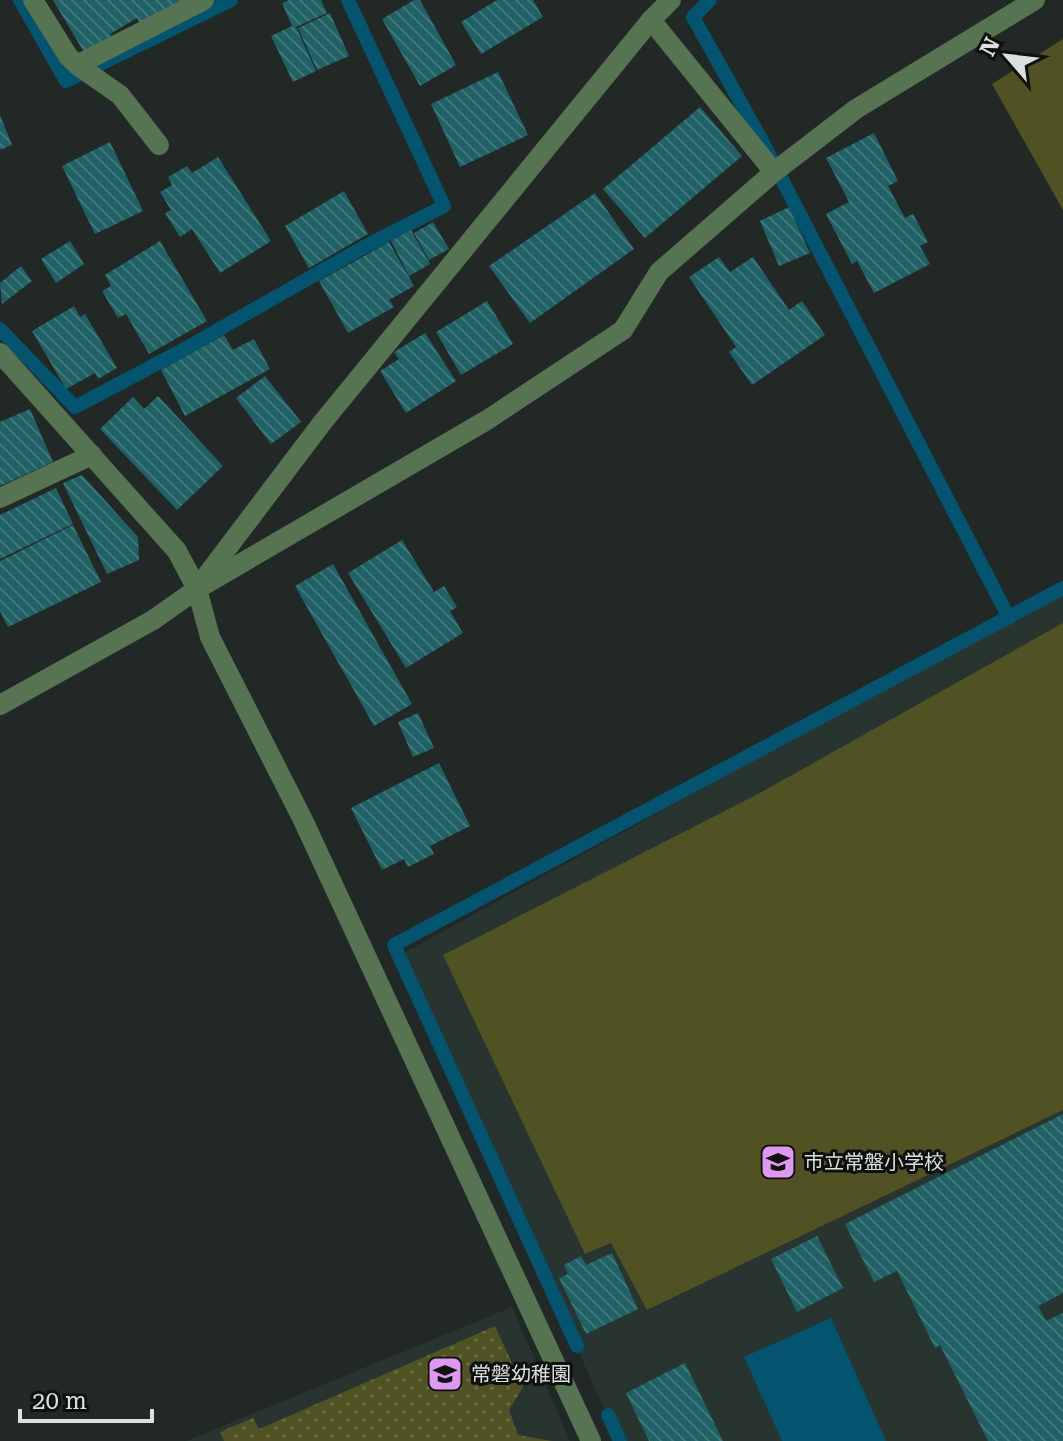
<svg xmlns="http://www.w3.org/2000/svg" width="1063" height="1441" font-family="'Roboto Serif','Noto Sans JP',serif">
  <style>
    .built { fill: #27342f }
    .green { fill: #505223 }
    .park { fill: url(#park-dots) }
    .water { fill: #04536f }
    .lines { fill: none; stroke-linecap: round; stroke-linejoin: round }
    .stream { stroke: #04536f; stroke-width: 14 }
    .building { fill: url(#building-back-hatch) }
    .minor { stroke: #567452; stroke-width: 20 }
    .labels { text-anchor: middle; stroke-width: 6; stroke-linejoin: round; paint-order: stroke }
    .poi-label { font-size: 20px; fill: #dbe0de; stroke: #0d100f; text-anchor: start }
  </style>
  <defs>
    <pattern id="park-dots" width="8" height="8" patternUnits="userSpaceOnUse" patternTransform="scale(2)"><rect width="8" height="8" fill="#505223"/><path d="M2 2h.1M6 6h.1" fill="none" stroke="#696b42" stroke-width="1.8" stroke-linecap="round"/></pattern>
    <pattern id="building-back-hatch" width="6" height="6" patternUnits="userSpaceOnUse" patternTransform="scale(2)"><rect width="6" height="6" fill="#206165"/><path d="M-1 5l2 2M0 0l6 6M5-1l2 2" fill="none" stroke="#40777b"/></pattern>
  </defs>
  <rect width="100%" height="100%" fill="#212825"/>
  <g class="built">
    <polygon points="1063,590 1063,1441 619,1441 398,956"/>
    <polygon points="512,1307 570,1441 186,1441"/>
  </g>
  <g class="green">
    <polygon points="1063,39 1063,210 992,84"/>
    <polygon points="1063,623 1063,1110 647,1310 611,1243 585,1254 443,955 758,794"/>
  </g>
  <polygon class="park" points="495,1326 523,1387 509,1410 518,1435 552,1441 224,1441 220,1432 253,1418 259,1429"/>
  <polygon class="water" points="831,1318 886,1441 782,1441 744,1357"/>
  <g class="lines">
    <g class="stream">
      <polyline points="20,0 66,81 231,0"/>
      <polyline points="710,0 693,17 761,139 1009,618"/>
      <polyline points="0,329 75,407 181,351 362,248 444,206 348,0"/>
      <polyline points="577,1346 394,945 1063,588"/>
      <polyline points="608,1415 620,1441"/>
    </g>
  </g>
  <g class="building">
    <polygon points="53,0 186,0 141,26 137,18 110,34 113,38 85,54"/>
    <polygon points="289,0 321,0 327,13 296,27 316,71 293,82 271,36 292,26 282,3"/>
    <polygon points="414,0 420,0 456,65 420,86 382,19"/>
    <polygon points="497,0 533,0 543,17 481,54 461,22"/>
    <polygon points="330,13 349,56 317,70 298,28"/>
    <polygon points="498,72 528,135 460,167 431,104"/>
    <polygon points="700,107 742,156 645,238 603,189"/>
    <polygon points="0,115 12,145 0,150"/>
    <polygon points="874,133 898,181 888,186 905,218 913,214 928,242 920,246 930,264 874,293 857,261 852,264 826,214 849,202 826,158"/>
    <polygon points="110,142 143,211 95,234 62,166"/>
    <polygon points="218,157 271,241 220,273 192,229 180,237 165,213 171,210 160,192 172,185 168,177 187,166 192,173"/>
    <polygon points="344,191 368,234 309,268 285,226"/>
    <polygon points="595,193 634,249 530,323 489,266"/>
    <polygon points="789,207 810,253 779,266 760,221"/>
    <polygon points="433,222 449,249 429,260 414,233"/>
    <polygon points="411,230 430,264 409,276 391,241"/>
    <polygon points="70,241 84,264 56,283 41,259"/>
    <polygon points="160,241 207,321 149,354 126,314 118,318 102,291 111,286 105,275"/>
    <polygon points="389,242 414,286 389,300 394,307 348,333 319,281"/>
    <polygon points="719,257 730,272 753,257 789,310 802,301 825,335 752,385 729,352 736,347 689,277"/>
    <polygon points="21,266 32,281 2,304 0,283"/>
    <polygon points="487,301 513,344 461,375 436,332"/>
    <polygon points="74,306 80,317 85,314 117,368 98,379 95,373 66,389 32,331"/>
    <polygon points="425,333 456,381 406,413 380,371 399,359 394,352"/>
    <polygon points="224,335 233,350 254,339 270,369 185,416 161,370"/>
    <polygon points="265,376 301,422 271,444 236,398"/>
    <polygon points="158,396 223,466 177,510 100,429 133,397 144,409"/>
    <polygon points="30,409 53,462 0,486 0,422"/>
    <polygon points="82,475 138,537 139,560 107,574 63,483"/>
    <polygon points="56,488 73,524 0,559 0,515"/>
    <polygon points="73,525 101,582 8,627 0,611 0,561"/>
    <polygon points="402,540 434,592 444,586 457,607 450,611 463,633 406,668 348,573"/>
    <polygon points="333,564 412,704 374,726 295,586"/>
    <polygon points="418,713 434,748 413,757 398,722"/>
    <polygon points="439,763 470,826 430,846 434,854 408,867 404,859 382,870 351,808"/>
    <polygon points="1063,1114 1063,1293 1038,1306 1046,1321 1063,1313 1063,1441 988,1441 940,1345 935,1348 897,1271 874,1282 845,1224"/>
    <polygon points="817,1236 843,1288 797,1312 771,1259"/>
    <polygon points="612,1253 638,1309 586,1334 559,1278 568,1274 564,1265 581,1256 586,1265"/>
    <polygon points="685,1363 723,1441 649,1441 626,1393"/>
  </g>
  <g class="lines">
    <g class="minor">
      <polyline points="33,0 68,56 77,65 204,0"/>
      <polyline points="651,20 774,172"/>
      <polyline points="77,65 120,95 159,145"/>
      <polyline points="0,353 177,551 197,589 210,637 303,820 591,1441"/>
      <polyline points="0,498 92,455"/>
      <polyline points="204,579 322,423 651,20 671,0"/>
      <polyline points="0,705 153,620 197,589 487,420 623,330 659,272 774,172 856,109 1035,0"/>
    </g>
  </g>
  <defs>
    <symbol id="school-square" viewBox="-11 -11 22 22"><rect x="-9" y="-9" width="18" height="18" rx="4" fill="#de98f2" stroke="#0d100f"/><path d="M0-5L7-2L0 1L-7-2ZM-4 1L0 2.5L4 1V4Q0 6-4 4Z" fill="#111"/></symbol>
  </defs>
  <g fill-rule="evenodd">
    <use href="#school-square" x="758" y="1142" width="40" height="40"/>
    <use href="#school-square" x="425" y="1354" width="40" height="40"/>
  </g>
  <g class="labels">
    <g class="poi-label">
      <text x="804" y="1169">市立常盤小学校</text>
      <text x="471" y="1381">常磐幼稚園</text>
    </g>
  </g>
  <g transform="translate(1007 56) rotate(298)" stroke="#0d100f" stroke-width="6" paint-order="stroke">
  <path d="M0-6L14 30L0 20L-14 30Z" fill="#dbe0de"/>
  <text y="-12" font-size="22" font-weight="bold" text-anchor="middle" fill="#dbe0de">N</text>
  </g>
  <path d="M20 1409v12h132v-12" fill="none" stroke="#dbe0de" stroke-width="4"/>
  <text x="32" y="1409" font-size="24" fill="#dbe0de" stroke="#0d100f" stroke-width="6" paint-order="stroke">20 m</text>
</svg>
